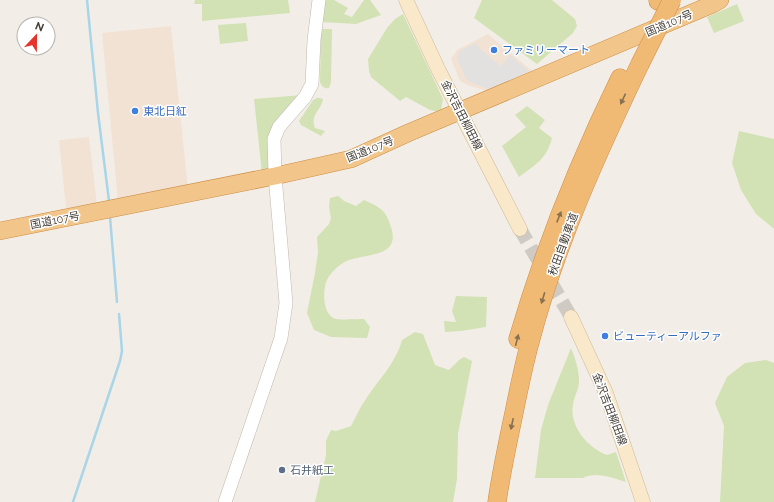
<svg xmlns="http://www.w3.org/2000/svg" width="774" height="502" font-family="Raleway,'Noto Sans JP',sans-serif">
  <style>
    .commercial { fill: #f2e2d4 }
    .green { fill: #d2e2b4 }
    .parking { fill: #e3e1df }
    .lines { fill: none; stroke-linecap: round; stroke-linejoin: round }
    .stream { stroke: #a9d5e9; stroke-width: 2.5 }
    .secondary-tunnel { stroke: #cfcbc4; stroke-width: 14; stroke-dasharray: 14 7; stroke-linecap: butt }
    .tertiary-casing { stroke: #bfb7ae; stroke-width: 14 }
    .secondary-casing { stroke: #cdbb9b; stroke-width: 15 }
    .trunk-casing { stroke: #ce8d45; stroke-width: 18 }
    .motorway-casing { stroke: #ce8d45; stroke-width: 19 }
    .tertiary { stroke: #fff; stroke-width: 13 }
    .secondary { stroke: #f9e9ca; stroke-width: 14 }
    .trunk { stroke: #f2c68a; stroke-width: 17 }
    .motorway { stroke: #f0ba75; stroke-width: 18 }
    .motorway-bridge-casing { stroke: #ce8d45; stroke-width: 19; stroke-linecap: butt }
    .motorway-bridge { stroke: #f0ba75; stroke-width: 18 }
    .oneway { fill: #897050 }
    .shop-dot { fill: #3f7fe0; stroke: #fff; stroke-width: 1.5 }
    .service-dot { fill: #5c6f8a; stroke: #fff; stroke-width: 1.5 }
    .labels { text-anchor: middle; stroke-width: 3; stroke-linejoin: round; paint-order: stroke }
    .street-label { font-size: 11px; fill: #443e37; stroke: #fff }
    .shop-label { font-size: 11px; fill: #366cbe; stroke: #fff; text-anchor: start }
    .service-label { font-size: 11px; fill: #4e5e75; stroke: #fff; text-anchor: start }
  </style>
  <rect width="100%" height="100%" fill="#f2eee7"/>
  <g class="commercial">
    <polygon points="171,26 188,189 118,202 102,33"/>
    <polygon points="488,34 532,71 487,91 470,86 460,81 451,59 457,50"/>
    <polygon points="89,137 97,205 66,208 59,140"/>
  </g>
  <g class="green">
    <polygon points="195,0 288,0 290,13 202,21 202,4 194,4"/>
    <polygon points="325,0 334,0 348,8 344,14 352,17 364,0 370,0 381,15 356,24 322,22"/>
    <polygon points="482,0 552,0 575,19 577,26 573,33 537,64 474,18"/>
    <polygon points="737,4 744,21 714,33 707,17"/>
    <polygon points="403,14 443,99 441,110 440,112 430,110 406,97 400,101 371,77 369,71 368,59 387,28 395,19"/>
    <polygon points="246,23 248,41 220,44 218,25"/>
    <path d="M 321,29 L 332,29 L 331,82 L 329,88 C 324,89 322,86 320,82 Z"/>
    <polygon points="302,95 277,123 272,172 262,173 254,99"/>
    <path d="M 317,98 L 320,98 L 323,99 C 321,111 310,114 315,128 L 325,131 L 321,136 L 301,125 L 299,121 L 313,100 Z"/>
    <path d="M 527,106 L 545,120 L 539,128 L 552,138 C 546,160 536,164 519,177 L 502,146 L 526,127 L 515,115 Z"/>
    <polygon points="739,131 774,139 774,229 756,214 741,190 732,163"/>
    <path d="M 338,196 L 344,201 L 356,206 L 364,200 C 380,207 386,210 391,227 C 402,261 359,252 343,263 C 335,268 326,277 325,287 C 323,297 324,316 336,319 C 341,320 358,319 364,319 L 370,327 L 367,338 L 331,337 L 314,330 L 307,313 L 315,273 L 318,252 L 317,237 L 329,224 L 331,218 L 329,207 L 330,198 Z"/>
    <polygon points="456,296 487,297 486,327 461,331 445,332 444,321 456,322 452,311"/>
    <path d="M 415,332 L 423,334 L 435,365 L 449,370 L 459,360 L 464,357 L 472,361 L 458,434 L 457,479 L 453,502 L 315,502 L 326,455 L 326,441 L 331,430 L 336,431 L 351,426 C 356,417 360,407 366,399 C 379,379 396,363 402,340 Z"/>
    <path d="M 571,348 C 575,358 579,369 579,381 C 579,390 574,396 573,405 C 569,426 588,448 607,455 L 616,452 L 626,482 C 613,478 596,471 583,478 L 535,478 L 541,430 L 548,405 Z"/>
    <polygon points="766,360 774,363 774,502 720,502 724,426 715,403 727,377 745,363"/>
  </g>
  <polygon class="parking" points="476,43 479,48 501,66 510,55 529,71 494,89 486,88 470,82 466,79 457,58 460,51"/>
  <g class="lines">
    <g class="stream">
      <polyline points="87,0 98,113 109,201"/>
      <polyline points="110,217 117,302"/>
      <polyline points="73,502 120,361 122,351 119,314"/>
    </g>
    <polyline class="secondary-tunnel" points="520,229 571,317"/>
    <defs>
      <polyline id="tertiary" points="225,502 281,338 286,303 275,176 274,139 279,127 305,97 312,84 314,40 319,0"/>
      <g id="secondary">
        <polyline points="406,0 438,69 520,229"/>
        <polyline points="571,317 606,393 643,502"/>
      </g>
      <polyline id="trunk" points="0,231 275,176 351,159 408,133 713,4 720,0"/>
      <g id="motorway">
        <polyline points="658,1 658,0"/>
        <path d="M 518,339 C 544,249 579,162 620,78"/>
        <path d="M 497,502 C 502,467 510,433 517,398 C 521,379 525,360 530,342 C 555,246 597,154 640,64"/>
      </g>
    </defs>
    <use href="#tertiary" class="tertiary-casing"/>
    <use href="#secondary" class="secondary-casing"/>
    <use href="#trunk" class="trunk-casing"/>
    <use href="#motorway" class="motorway-casing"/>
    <use href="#tertiary" class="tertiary"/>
    <use href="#secondary" class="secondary"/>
    <use href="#trunk" class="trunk"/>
    <use href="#motorway" class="motorway"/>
    <defs>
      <polyline id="motorway-bridge" points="640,64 672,0"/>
    </defs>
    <use href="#motorway-bridge" class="motorway-bridge-casing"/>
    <use href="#motorway-bridge" class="motorway-bridge"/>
  </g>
  <defs><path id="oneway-solid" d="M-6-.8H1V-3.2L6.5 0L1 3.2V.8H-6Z"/></defs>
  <g class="oneway">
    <use href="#oneway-solid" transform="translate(623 99) rotate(115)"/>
    <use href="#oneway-solid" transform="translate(559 217) rotate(-68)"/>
    <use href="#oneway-solid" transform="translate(543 298) rotate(107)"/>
    <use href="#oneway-solid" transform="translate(517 340) rotate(-76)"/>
    <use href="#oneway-solid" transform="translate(512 424) rotate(102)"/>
  </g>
  <g class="shop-dot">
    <circle cx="494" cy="50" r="4"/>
    <circle cx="135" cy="111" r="4"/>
    <circle cx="605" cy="336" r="4"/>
  </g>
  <circle class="service-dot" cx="282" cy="470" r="4"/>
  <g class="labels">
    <g class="street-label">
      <text transform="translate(669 23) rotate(-23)" y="4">国道107号</text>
      <text transform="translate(462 115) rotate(63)" y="4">金沢吉田柳田線</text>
      <text transform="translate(370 149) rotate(-22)" y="4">国道107号</text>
      <text transform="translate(55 220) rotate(-11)" y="4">国道107号</text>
      <text transform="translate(563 244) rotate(-70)" y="4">秋田自動車道</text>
      <text transform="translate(610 409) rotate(69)" y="4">金沢吉田柳田線</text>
    </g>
    <g class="shop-label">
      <text x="502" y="54">ファミリーマート</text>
      <text x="143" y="115">東北日紅</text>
      <text x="613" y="340">ビューティーアルファ</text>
    </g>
    <g class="service-label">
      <text x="290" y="474">石井紙工</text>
    </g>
  </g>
  <g transform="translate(36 36) rotate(22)"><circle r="19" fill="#ffffff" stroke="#b4b2af"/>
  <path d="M0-3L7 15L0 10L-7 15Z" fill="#e5342c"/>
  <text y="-6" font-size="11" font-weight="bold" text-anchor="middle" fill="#443e37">N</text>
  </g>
</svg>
